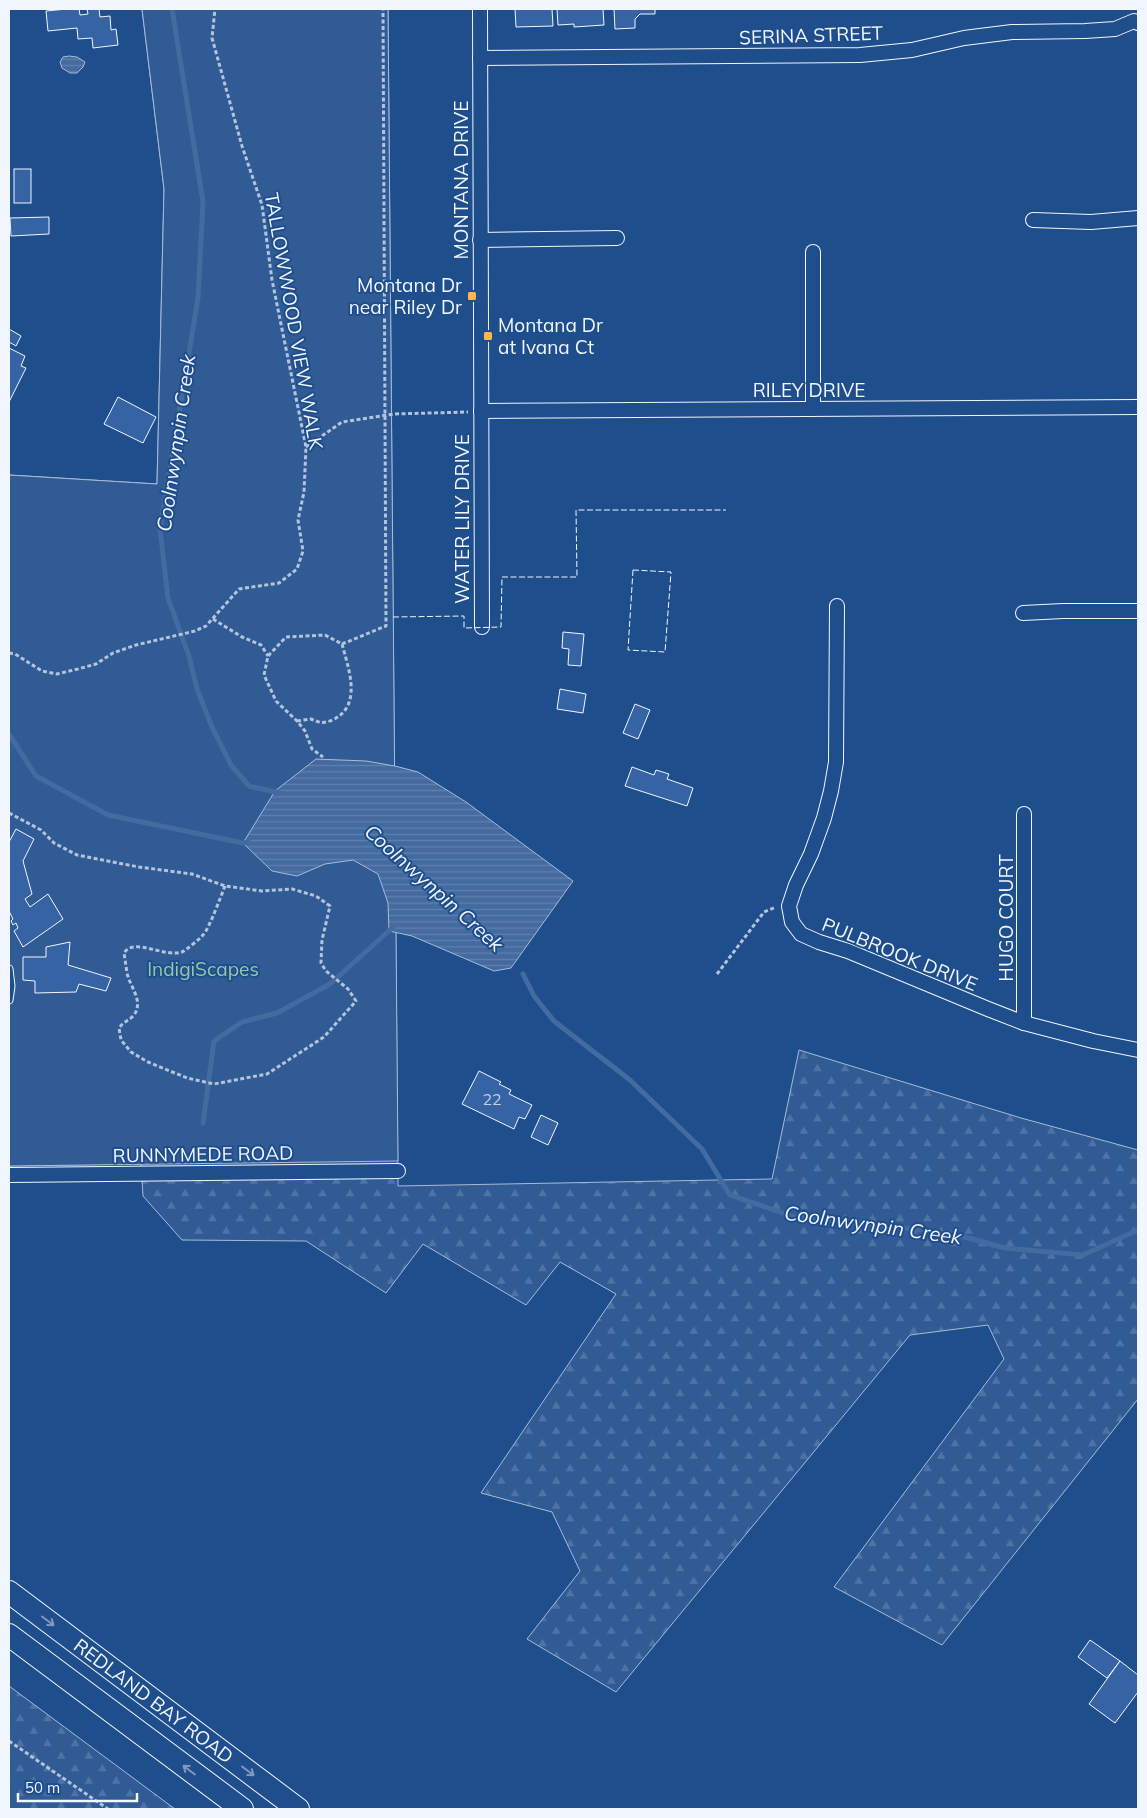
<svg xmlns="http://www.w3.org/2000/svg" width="1147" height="1818" font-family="Mulish,sans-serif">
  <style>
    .forest { fill: url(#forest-firs); stroke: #a8bbd7 }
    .built { fill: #305b95; stroke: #a8bbd7 }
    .water { fill: url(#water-rules); stroke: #a8bbd7 }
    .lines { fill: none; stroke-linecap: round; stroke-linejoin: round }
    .stream { stroke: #446ba0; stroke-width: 5 }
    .building { fill: #3563a3; stroke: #f2f6ff }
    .lane-casing { stroke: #f2f6ff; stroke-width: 9 }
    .street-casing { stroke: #f2f6ff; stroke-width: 16 }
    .primary-casing { stroke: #f2f6ff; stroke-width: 24 }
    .path { stroke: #b3c4dc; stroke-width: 3; stroke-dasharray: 4 2.5; stroke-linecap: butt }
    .lane { stroke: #1f4e8c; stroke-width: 7 }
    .street { stroke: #1f4e8c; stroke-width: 14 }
    .primary { stroke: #1f4e8c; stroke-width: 22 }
    .fence { stroke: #f2f6ff; stroke-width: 1; stroke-dasharray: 6 2.5; stroke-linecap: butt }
    .oneway { stroke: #7e9ac0 }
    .poi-dot { fill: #ffb74d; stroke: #1f4e8c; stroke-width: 2 }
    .labels { text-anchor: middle; stroke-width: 4; stroke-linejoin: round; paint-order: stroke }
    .number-label { font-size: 16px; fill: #c3d1e8 }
    .street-label { font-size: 19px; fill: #f2f6ff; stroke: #1f4e8c }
    .poi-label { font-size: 19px; fill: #f2f6ff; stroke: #1f4e8c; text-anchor: end }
    .park-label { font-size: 19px; fill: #97c8a6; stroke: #1f4e8c }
    .water-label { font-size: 20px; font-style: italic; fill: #f2f6ff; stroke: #1f4e8c }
  </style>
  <defs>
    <pattern id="forest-firs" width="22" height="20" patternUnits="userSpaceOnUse" patternTransform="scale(1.25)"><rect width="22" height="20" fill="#305b95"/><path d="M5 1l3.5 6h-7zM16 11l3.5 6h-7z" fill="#4e73a5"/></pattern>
    <pattern id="water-rules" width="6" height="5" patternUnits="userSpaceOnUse" patternTransform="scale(1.25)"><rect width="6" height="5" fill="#446ba0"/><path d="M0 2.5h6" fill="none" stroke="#5f81ae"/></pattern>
  </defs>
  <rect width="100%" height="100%" fill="#1f4e8c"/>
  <g class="forest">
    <polygon points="142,9 388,9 398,1186 772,1179 799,1050 1021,1118 1138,1150 1138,1399 942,1645 834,1587 1004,1359 988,1325 910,1335 616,1692 527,1639 580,1571 552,1512 481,1493 616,1294 560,1262 526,1305 423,1244 386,1293 306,1241 182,1240 143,1196 141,1164 9,1166 9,475 157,484 164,189"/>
    <polygon points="9,1686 175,1809 9,1809"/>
  </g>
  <polygon class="built" points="142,9 388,9 398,1161 9,1166 9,475 157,484 164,189"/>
  <g class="water">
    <polygon points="69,56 77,57 85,62 83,67 77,73 70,73 62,68 60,62 63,57"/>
    <polygon points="316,759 366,761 395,766 418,772 466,802 573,881 511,968 494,971 412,936 389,931 388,903 378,874 353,860 325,864 297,876 272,871 243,843 275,791"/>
  </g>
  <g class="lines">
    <g class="stream">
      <polyline points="172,9 203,202 198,298 160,529 168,598 189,656 197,689 212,727 231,765 249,786 280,793"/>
      <polyline points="9,734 36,776 108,815 243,843 248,842"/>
      <polyline points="523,974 534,996 554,1021 630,1080 702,1149 730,1195 795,1217 950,1233 1005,1248 1083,1255 1138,1230"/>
      <polyline points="203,1123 214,1041 242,1022 277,1013 330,984 392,928"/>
    </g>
  </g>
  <g class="building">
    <polygon points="67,9 79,9 80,15 88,14 87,9 99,9 100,17 110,16 111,30 116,29 118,45 93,48 92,38 78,39 77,28 48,31 46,11"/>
    <polygon points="515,9 552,9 553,26 516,27"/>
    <polygon points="557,9 603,9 604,25 574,27 574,24 558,25"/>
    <polygon points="614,9 655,9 655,14 640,14 635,19 635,28 615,29"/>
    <rect x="14" y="169" width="17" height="34"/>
    <polygon points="49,217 49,234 11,236 10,218"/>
    <polygon points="9,329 21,336 16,346 9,342"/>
    <polygon points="9,348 25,356 21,366 26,368 9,402"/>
    <polygon points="118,397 156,417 143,443 104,424"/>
    <polygon points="563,632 584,634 581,666 568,665 569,649 562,648"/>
    <polygon points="560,689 586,694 583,713 557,709"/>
    <polygon points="635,704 650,710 638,739 623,733"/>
    <polygon points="632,767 654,775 656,770 669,774 667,779 693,788 687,806 625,786"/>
    <polygon points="16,829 34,839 23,861 32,894 25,899 30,907 48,894 63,919 23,947 14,931 18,928 16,923 13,925 11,921 13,919 9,911 9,842"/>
    <polygon points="70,942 68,965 111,978 106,991 79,984 76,992 35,993 35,981 23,980 23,957 46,957 46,947"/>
    <polygon points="479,1071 501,1082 499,1084 511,1090 509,1094 532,1105 525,1119 519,1117 514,1129 462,1104"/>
    <polygon points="541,1115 558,1123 548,1145 531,1137"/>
    <polygon points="1090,1640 1120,1661 1107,1678 1078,1657"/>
    <polygon points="1120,1661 1138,1675 1138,1692 1115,1723 1089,1704"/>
  </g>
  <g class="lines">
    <defs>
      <polyline id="lane" points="9,969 11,986 9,1000"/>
      <g id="street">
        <polyline points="480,9 482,627"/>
        <polyline points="480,58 860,55 912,50 964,38 1012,32 1085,31 1115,29 1134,21 1138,23"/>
        <polyline points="1033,220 1091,222 1138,218"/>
        <polyline points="480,240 617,238"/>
        <polyline points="813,409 813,252"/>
        <polyline points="481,411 1138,407"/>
        <polyline points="837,606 836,762 831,791 824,818 811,854 796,885 789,906 792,922 801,934 819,942 848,951 988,1009 1024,1023 1093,1041 1138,1050"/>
        <polyline points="1023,613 1063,611 1138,611"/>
        <polyline points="1024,1023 1024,814"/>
        <polyline points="9,1175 398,1171"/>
      </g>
      <g id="primary">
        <path id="s1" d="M 9,1592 L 298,1809"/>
        <polyline points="9,1635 242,1809"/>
      </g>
    </defs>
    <use href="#lane" class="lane-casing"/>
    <use href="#street" class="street-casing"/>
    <use href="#primary" class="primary-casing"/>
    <g class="path">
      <polyline points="306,447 342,422 394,414 468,412"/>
      <polyline points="213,619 242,637 261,645 268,656"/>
      <polyline points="342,644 386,626 383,9"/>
      <polyline points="9,653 15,654 42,671 57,674 78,669 96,664 113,653 136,645 195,631 206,626 239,589 279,583 297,569 303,551 298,520 304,492 306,447 272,280 262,205 242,146 212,38 215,9"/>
      <path d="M 297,721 L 311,719 L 321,723 C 326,722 332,721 336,718 C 362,703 348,667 342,644 L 325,635 L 286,637 L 268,656 L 264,675 L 276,701 L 297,721 L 305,731 L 312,749 L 323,757"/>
      <path d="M 9,813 L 41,830 L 54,843 L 77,855 L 139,867 L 192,874 L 225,886 L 262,891 L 292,889 L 316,896 L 330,906 L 322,940 L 321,963 L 326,971 L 348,989 L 356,1001 L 324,1037 L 267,1074 L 214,1084 L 187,1078 L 148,1062 L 131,1052 L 121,1040 L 119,1028 C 124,1021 130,1020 134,1015 C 144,1001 130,987 127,973 C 126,966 125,960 124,953 C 134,937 165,958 182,952 C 186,950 200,939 203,935 C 209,929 221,896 225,886"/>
      <polyline points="717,974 764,912 776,907"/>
      <polyline points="9,1741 108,1809"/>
    </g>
    <use href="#lane" class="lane"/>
    <use href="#street" class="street"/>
    <use href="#primary" class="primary"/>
    <g class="fence">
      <polygon points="633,570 671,572 665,652 628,650"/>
      <polyline points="393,617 464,616 464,628 501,627 502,577 577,577 576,510 726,510"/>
    </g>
  </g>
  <defs><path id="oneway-shaft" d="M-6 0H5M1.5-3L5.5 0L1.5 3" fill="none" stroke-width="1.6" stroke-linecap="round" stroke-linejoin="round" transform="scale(1.25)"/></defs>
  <g class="oneway">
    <use href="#oneway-shaft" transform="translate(48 1621) rotate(37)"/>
    <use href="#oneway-shaft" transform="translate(189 1770) rotate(-143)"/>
    <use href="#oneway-shaft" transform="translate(248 1771) rotate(37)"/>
  </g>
  <g class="poi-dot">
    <rect x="467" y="291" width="10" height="10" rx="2.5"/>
    <rect x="483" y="331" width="10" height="10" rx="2.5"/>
  </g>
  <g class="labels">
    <g class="number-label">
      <text x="492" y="1105">22</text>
    </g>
    <g class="street-label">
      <text transform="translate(811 35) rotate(-2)" y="7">SERINA STREET</text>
      <text transform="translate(461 180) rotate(-90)" y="7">MONTANA DRIVE</text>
      <text transform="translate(294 321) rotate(80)" y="7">TALLOWWOOD VIEW WALK</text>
      <text x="809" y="397">RILEY DRIVE</text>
      <text transform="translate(462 519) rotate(-90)" y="7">WATER LILY DRIVE</text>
      <text transform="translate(1006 918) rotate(-90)" y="7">HUGO COURT</text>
      <text transform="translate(900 954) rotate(22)" y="7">PULBROOK DRIVE</text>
      <text transform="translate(203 1154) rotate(-1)" y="7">RUNNYMEDE ROAD</text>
      <text dy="7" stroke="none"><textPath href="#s1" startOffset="181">REDLAND BAY ROAD</textPath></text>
    </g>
    <g class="poi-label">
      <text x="462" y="292">Montana Dr<tspan x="462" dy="22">near Riley Dr</tspan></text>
      <text x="498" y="332" text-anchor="start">Montana Dr<tspan x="498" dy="22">at Ivana Ct</tspan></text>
    </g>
    <g class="park-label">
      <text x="203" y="976">IndigiScapes</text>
    </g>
    <g class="water-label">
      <text transform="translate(176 443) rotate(-82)" y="7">Coolnwynpin Creek</text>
      <text transform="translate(434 888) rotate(42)" y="7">Coolnwynpin Creek</text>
      <text transform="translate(873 1225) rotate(8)" y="7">Coolnwynpin Creek</text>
    </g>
  </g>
  <rect width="1147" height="1818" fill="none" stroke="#f2f6ff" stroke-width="20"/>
  <path d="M18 1793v8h119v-8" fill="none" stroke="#f2f6ff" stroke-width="2.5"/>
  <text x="25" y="1793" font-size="15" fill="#f2f6ff" stroke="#1f4e8c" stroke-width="4" paint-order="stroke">50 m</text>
</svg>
